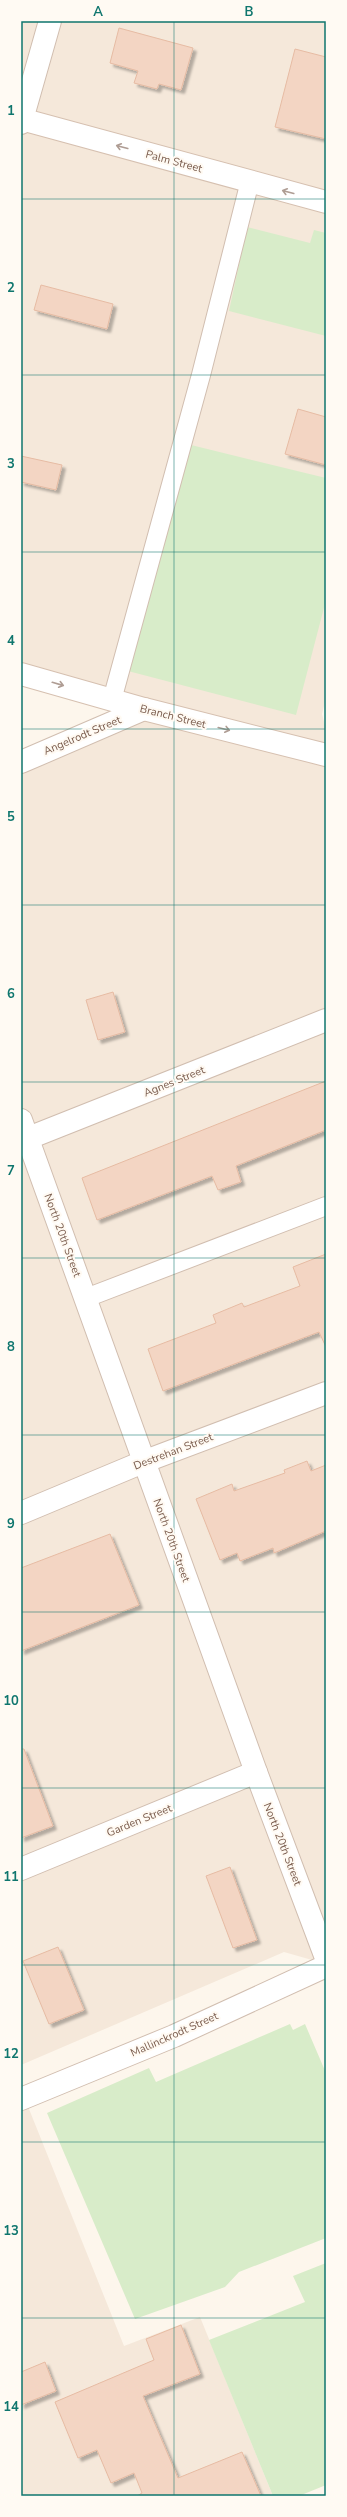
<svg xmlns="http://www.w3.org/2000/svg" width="347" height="2517" font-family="'Nunito Sans',sans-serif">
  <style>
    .residential { fill: #f5e8da }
    .green { fill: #d8ecc9 }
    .building { fill: #f3d5c3; stroke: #e6bba3; filter: url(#shadow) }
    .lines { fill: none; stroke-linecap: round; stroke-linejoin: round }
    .lane-casing { stroke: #d1beb0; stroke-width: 20 }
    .street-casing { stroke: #d1beb0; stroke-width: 24 }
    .secondary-casing { stroke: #d6c0b0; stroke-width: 24 }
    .lane { stroke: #fff; stroke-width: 18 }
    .street { stroke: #fff; stroke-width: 22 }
    .secondary { stroke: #fff; stroke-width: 22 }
    .oneway { stroke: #af9d94 }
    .grid { fill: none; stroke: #0f766e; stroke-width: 1; stroke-opacity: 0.55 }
    .labels { text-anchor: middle; stroke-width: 4; stroke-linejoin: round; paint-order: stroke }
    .street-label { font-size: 11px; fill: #7a5c4d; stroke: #fffaf3 }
    .neatline { fill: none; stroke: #0f766e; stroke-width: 1.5 }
    .grid-label { font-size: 13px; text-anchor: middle; font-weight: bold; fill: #0f766e }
  </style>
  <defs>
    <filter id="shadow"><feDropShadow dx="3.5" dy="3.5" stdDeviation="1" flood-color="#0004"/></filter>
  </defs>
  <rect width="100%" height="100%" fill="#fdf6ec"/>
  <g class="residential">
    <polygon points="21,21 326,21 326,698 322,714 326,729 326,755 21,672"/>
    <polygon points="144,709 326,757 326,1964 284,1952 21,2065 21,762"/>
    <polygon points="21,2089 124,2346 200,2317 273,2496 21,2496"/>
  </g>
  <g class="green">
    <polygon points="247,227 310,243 314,230 326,233 326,336 229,311"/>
    <polygon points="187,444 326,478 326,600 296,715 128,671"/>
    <polygon points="290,2024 293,2030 305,2024 326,2073 326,2238 239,2272 225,2287 135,2319 47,2113 149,2068 156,2082"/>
    <polygon points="326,2263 326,2485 299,2496 273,2496 209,2340 305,2302 293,2276"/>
  </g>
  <g class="building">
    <polygon points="119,28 193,48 181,90 159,84 157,89 134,83 138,71 110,63"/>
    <polygon points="295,49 326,57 326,139 275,127"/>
    <polygon points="41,285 113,304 107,329 34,310"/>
    <polygon points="298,409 326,417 326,465 285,454"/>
    <polygon points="21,456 62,465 56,490 21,482"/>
    <polygon points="113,992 125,1032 98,1040 86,1000"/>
    <polygon points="326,1081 326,1130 236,1166 241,1182 218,1190 212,1176 97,1220 82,1178"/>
    <polygon points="326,1254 326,1347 319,1332 163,1391 148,1349 216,1323 213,1315 242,1303 244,1307 300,1286 293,1267"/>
    <polygon points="307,1461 311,1471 326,1465 326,1531 274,1553 273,1548 240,1561 237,1553 220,1560 196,1499 232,1484 234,1491 285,1473 284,1470"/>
    <polygon points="110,1534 139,1605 21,1651 21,1568"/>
    <polygon points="21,1749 24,1749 53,1826 21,1838"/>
    <polygon points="230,1867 257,1940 233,1948 206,1876"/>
    <polygon points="58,1947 84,2010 49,2024 23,1961"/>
    <polygon points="181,2325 200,2374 143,2396 178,2478 242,2452 261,2496 137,2496 142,2493 134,2473 111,2483 97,2450 78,2458 55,2402 154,2360 146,2339"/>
    <polygon points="45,2362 56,2391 21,2405 21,2372"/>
  </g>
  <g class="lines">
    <defs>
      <g id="lane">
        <polyline points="112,700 201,375 250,181"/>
        <polyline points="86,1298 326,1206"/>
      </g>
      <g id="street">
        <polyline points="21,123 50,21"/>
        <polyline points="21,762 144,709"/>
        <polyline points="21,1120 256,1772 326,1958"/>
        <polyline points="21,1141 326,1020"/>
        <polyline points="21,1513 143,1462 326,1393"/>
        <polyline points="21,1869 256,1772"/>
        <polyline points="21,2099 174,2036 326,1966"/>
      </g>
      <g id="secondary">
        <polyline points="21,119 326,202"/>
        <polyline points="21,674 144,709 326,755"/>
      </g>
    </defs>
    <use href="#lane" class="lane-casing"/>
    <use href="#street" class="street-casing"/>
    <use href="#secondary" class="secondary-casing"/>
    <use href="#lane" class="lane"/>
    <use href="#street" class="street"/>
    <use href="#secondary" class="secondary"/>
  </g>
  <defs><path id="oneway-shaft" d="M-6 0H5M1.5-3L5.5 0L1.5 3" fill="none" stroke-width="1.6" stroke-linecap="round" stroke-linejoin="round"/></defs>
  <g class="oneway">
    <use href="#oneway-shaft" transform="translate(122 147) rotate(-165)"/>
    <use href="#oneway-shaft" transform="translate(288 192) rotate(-165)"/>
    <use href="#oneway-shaft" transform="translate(58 684) rotate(16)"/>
    <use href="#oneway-shaft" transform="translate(224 729) rotate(14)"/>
  </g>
  <path class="grid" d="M 174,21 L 174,2496M 21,199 L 326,199M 21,375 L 326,375M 21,552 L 326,552M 21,729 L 326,729M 21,905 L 326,905M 21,1082 L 326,1082M 21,1258 L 326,1258M 21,1435 L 326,1435M 21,1612 L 326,1612M 21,1788 L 326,1788M 21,1965 L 326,1965M 21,2142 L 326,2142M 21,2318 L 326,2318"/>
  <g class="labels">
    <g class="street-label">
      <text transform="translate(174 161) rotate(15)" y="4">Palm Street</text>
      <text transform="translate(173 716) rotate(14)" y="4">Branch Street</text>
      <text transform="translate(82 735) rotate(-23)" y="4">Angelrodt Street</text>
      <text transform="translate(174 1081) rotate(-22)" y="4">Agnes Street</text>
      <text transform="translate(63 1235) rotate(70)" y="4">North 20th Street</text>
      <text transform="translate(173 1451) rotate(-21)" y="4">Destrehan Street</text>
      <text transform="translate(172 1540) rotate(70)" y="4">North 20th Street</text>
      <text transform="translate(139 1820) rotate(-22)" y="4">Garden Street</text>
      <text transform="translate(283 1844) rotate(69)" y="4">North 20th Street</text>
      <text transform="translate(174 2034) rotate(-24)" y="4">Mallinckrodt Street</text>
    </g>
  </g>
  <rect width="347" height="2517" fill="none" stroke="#fffaf3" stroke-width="44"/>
  <rect x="22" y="22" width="303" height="2473" class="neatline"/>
  <g class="grid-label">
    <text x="98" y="16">A</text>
    <text x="249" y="16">B</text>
    <text x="11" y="115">1</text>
    <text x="11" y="292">2</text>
    <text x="11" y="468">3</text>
    <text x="11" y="645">4</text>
    <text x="11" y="821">5</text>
    <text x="11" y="998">6</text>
    <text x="11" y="1175">7</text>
    <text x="11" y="1351">8</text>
    <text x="11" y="1528">9</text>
    <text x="11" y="1705">10</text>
    <text x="11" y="1881">11</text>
    <text x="11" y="2058">12</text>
    <text x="11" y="2235">13</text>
    <text x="11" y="2411">14</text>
  </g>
</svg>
